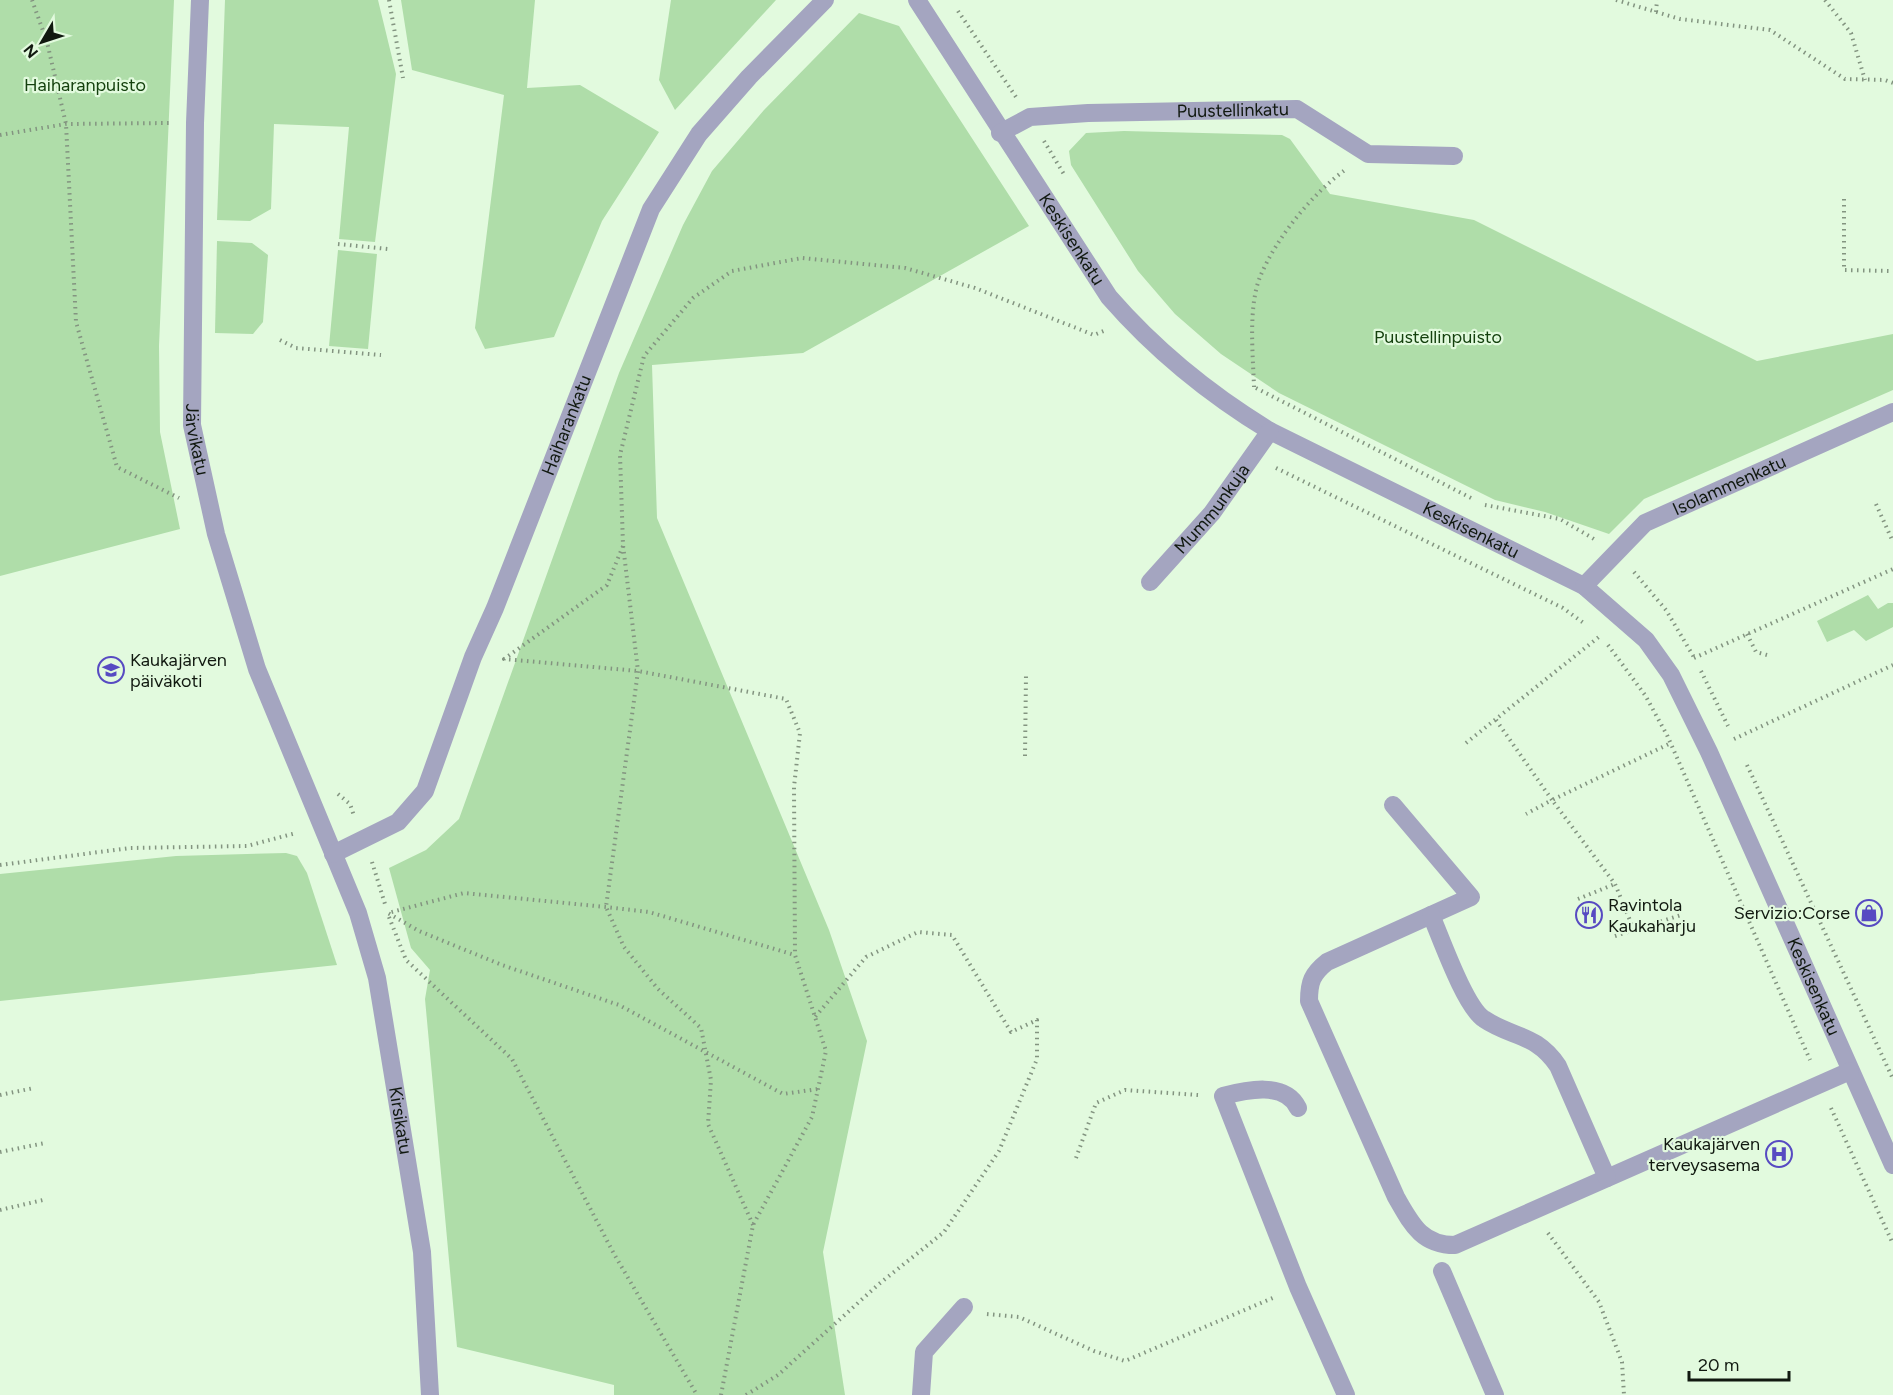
<svg xmlns="http://www.w3.org/2000/svg" width="1893" height="1395" font-family="Figtree,sans-serif">
  <style>
    .green { fill: #afdda9 }
    .lines { fill: none; stroke-linecap: round; stroke-linejoin: round }
    .path { stroke: #839480; stroke-width: 4; stroke-dasharray: 1.5 4.5; stroke-linecap: butt }
    .minor { stroke: #a4a5c0; stroke-width: 18 }
    .labels { text-anchor: middle; stroke-width: 4.5; stroke-linejoin: round; paint-order: stroke }
    .park-label { font-size: 18px; fill: #14410e; stroke: #e2fade }
    .street-label { font-size: 18px; fill: #111910; stroke: #e2fade }
    .poi-label { font-size: 18px; fill: #111910; stroke: #e2fade; text-anchor: start }
  </style>
  <rect width="100%" height="100%" fill="#e2fade"/>
  <g class="green">
    <polygon points="0,0 174,0 159,346 160,432 180,529 0,576"/>
    <polygon points="225,0 378,0 396,74 375,242 339,239 349,127 274,124 271,209 250,221 217,220"/>
    <polygon points="401,0 535,0 527,88 580,85 659,132 602,221 554,337 485,349 475,328 504,95 412,70"/>
    <polygon points="671,0 776,0 675,110 659,80"/>
    <polygon points="859,13 899,26 1029,226 803,353 652,365 657,518 829,930 867,1041 823,1252 845,1395 614,1395 614,1385 457,1347 425,999 430,970 411,948 389,868 426,850 459,819 619,373 683,225 712,171 764,110"/>
    <polygon points="1124,131 1282,135 1290,139 1330,194 1474,220 1757,361 1893,334 1893,390 1644,499 1609,534 1545,512 1495,500 1279,393 1221,354 1175,314 1138,271 1071,165 1069,151 1086,133"/>
    <polygon points="217,241 252,243 268,255 263,322 253,334 215,333"/>
    <polygon points="338,250 377,254 368,349 329,346"/>
    <polygon points="1868,595 1878,609 1888,603 1893,603 1893,627 1866,641 1854,630 1827,642 1817,621"/>
    <polygon points="286,853 297,856 307,873 337,965 0,1001 0,874 176,856"/>
  </g>
  <g class="lines">
    <g class="path">
      <polyline points="32,0 47,42 66,124 76,322 117,467 179,498"/>
      <polyline points="389,0 403,78"/>
      <polyline points="1616,0 1680,19 1770,30 1845,79 1885,80 1893,83"/>
      <polyline points="1825,0 1851,33 1865,80"/>
      <polyline points="958,11 1016,97"/>
      <polyline points="1656,12 1657,0"/>
      <polyline points="0,135 66,124 169,123"/>
      <polyline points="1044,141 1065,176"/>
      <polyline points="1844,199 1844,270 1893,271"/>
      <polyline points="338,244 388,249"/>
      <polyline points="280,340 296,348 381,355"/>
      <path d="M 1254,387 C 1253,355 1248,307 1260,277 C 1276,238 1312,194 1345,170"/>
      <polyline points="1256,388 1473,499"/>
      <polyline points="1276,468 1563,608 1585,624"/>
      <polyline points="1876,504 1893,542"/>
      <polyline points="1485,505 1560,519 1594,539"/>
      <polyline points="623,546 607,585 504,659 638,671 786,699 800,733 794,787 795,955"/>
      <polyline points="1634,572 1666,610 1695,659"/>
      <polyline points="1747,634 1756,652 1767,655"/>
      <polyline points="1608,645 1645,695 1667,735 1810,1060"/>
      <polyline points="1694,658 1893,569"/>
      <polyline points="1701,671 1728,726"/>
      <polyline points="1496,720 1552,800 1526,814"/>
      <polyline points="1734,739 1893,665"/>
      <polyline points="1466,743 1600,636"/>
      <polyline points="1025,756 1026,675"/>
      <polyline points="1747,765 1893,1079"/>
      <polyline points="338,794 350,804 354,816"/>
      <polyline points="372,862 385,904"/>
      <polyline points="0,865 130,848 247,846 296,833"/>
      <polyline points="1578,899 1615,884"/>
      <polyline points="389,917 406,960 512,1059 614,1254 697,1395"/>
      <polyline points="1634,930 1615,884 1552,800 1671,743"/>
      <polyline points="1615,936 1681,915"/>
      <polyline points="0,1095 34,1088"/>
      <polyline points="1831,1108 1893,1244"/>
      <polyline points="0,1152 45,1143"/>
      <polyline points="1076,1158 1096,1103 1125,1090 1198,1095"/>
      <polyline points="0,1210 43,1200"/>
      <polyline points="753,1225 708,1124 711,1080 701,1028 658,989 624,947 606,907 638,671 623,545 620,455 644,356 693,298 732,271 802,258 905,268 975,288 1094,335 1106,330"/>
      <polyline points="1548,1233 1599,1302 1622,1362 1624,1395"/>
      <polyline points="987,1314 1019,1317 1094,1351 1125,1361 1275,1297"/>
      <polyline points="721,1395 753,1225 812,1117 826,1051 795,955 649,912 606,907 464,893 388,913 419,931 502,965 619,1005 783,1094 818,1089"/>
      <polyline points="746,1395 778,1375 879,1284 944,1232 999,1151 1037,1059 1037,1020 1011,1032 952,935 918,932 866,957 815,1017"/>
    </g>
    <g class="minor">
      <path id="s1" d="M 200,0 L 195,123 L 192,425 L 216,534 L 257,669 L 358,913 L 377,978 L 422,1252 L 430,1395"/>
      <path id="s2" d="M 917,0 L 1109,297 C 1156,351 1209,394 1270,431 L 1584,586 L 1646,640 L 1671,675 L 1709,752 L 1893,1165"/>
      <path id="s3" d="M 1000,133 L 1030,117 L 1088,113 L 1297,109 L 1368,154 L 1454,156"/>
      <path id="s4" d="M 1150,582 L 1212,513 L 1270,431"/>
      <path id="s5" d="M 1584,586 L 1645,523 L 1893,412"/>
      <path d="M 1393,805 L 1471,897 L 1327,962 C 1312,974 1309,982 1309,1001 L 1396,1197 C 1411,1223 1421,1245 1455,1245 L 1850,1071"/>
      <path id="s6" d="M 333,854 L 398,822 L 425,791 L 473,657 L 495,608 L 651,209 L 699,134 L 749,77 L 825,0"/>
      <path d="M 1431,915 C 1441,938 1465,1007 1484,1019 C 1512,1038 1536,1033 1558,1066 L 1607,1178"/>
      <path d="M 1298,1108 C 1285,1081 1246,1090 1223,1096 L 1298,1287 L 1346,1395"/>
      <polyline points="1442,1271 1495,1395"/>
      <polyline points="921,1395 924,1352 964,1307"/>
    </g>
  </g>
  <defs>
    <symbol id="school-ring" viewBox="-11 -11 22 22"><circle r="9.5" fill="#e2fade" stroke="#574ac2" stroke-width="1.5"/><path d="M0-5L7-2L0 1L-7-2ZM-4 1L0 2.5L4 1V4Q0 6-4 4Z" fill="#574ac2"/></symbol>
    <symbol id="shop-ring" viewBox="-11 -11 22 22"><circle r="9.5" fill="#e2fade" stroke="#574ac2" stroke-width="1.5"/><path d="M-5-2.5h2.3a2.7 3.5 0 0 1 5.4 0H5L5.5 6h-11ZM-1.5-2.5h3a1.5 2.3 0 0 0-3 0Z" fill="#574ac2"/></symbol>
    <symbol id="restaurant-ring" viewBox="-11 -11 22 22"><circle r="9.5" fill="#e2fade" stroke="#574ac2" stroke-width="1.5"/><path d="M-5-6h1v4h1v-4h1v4h1v-4h1v5L-1.5 .5V6h-2V.5L-5-1ZM5-6V6H3V1.5H1.5Q1.5-4 5-6Z" fill="#574ac2"/></symbol>
    <symbol id="hospital-ring" viewBox="-11 -11 22 22"><circle r="9.5" fill="#e2fade" stroke="#574ac2" stroke-width="1.5"/><path d="M-5-5h3v3.5h4V-5h3V5h-3V1.5h-4V5h-3Z" fill="#574ac2"/></symbol>
  </defs>
  <g fill-rule="evenodd">
    <use href="#school-ring" x="96" y="655" width="30" height="30"/>
    <use href="#shop-ring" x="1854" y="898" width="30" height="30"/>
    <use href="#restaurant-ring" x="1574" y="900" width="30" height="30"/>
    <use href="#hospital-ring" x="1764" y="1139" width="30" height="30"/>
  </g>
  <g class="labels">
    <g class="park-label">
      <text x="85" y="91">Haiharanpuisto</text>
      <text x="1438" y="343">Puustellinpuisto</text>
    </g>
    <g class="street-label">
      <text dy="6" stroke="none"><textPath href="#s3" startOffset="237">Puustellinkatu</textPath></text>
      <text dy="6" stroke="none"><textPath href="#s2" startOffset="285">Keskisenkatu</textPath></text>
      <text dy="6" stroke="none"><textPath href="#s6" startOffset="506">Haiharankatu</textPath></text>
      <text dy="6" stroke="none"><textPath href="#s1" startOffset="440">Järvikatu</textPath></text>
      <text dy="6" stroke="none"><textPath href="#s5" startOffset="180">Isolammenkatu</textPath></text>
      <text dy="6" stroke="none"><textPath href="#s4" startOffset="96">Mummunkuja</textPath></text>
      <text dy="6" stroke="none"><textPath href="#s2" startOffset="788">Keskisenkatu</textPath></text>
      <text dy="6" stroke="none"><textPath href="#s2" startOffset="1382">Keskisenkatu</textPath></text>
      <text dy="6" stroke="none"><textPath href="#s1" startOffset="1154">Kirsikatu</textPath></text>
    </g>
    <g class="poi-label">
      <text x="130" y="666">Kaukajärven<tspan x="130" dy="21">päiväkoti</tspan></text>
      <text x="1608" y="911">Ravintola<tspan x="1608" dy="21">Kaukaharju</tspan></text>
      <text x="1850" y="919" text-anchor="end">Servizio:Corse</text>
      <text x="1760" y="1150" text-anchor="end">Kaukajärven<tspan x="1760" dy="21">terveysasema</tspan></text>
    </g>
  </g>
  <g transform="translate(42 42) rotate(231)" stroke="#e2fade" stroke-width="4.5" paint-order="stroke">
  <path d="M0-4.5L10 22L0 15L-10 22Z" fill="#111910"/>
  <text y="-9" font-size="16" font-weight="bold" text-anchor="middle" fill="#111910">N</text>
  </g>
  <path d="M1689 1371v9h100v-9" fill="none" stroke="#111910" stroke-width="3"/>
  <text x="1698" y="1371" font-size="18" fill="#111910" stroke="#e2fade" stroke-width="4.5" paint-order="stroke">20 m</text>
</svg>
